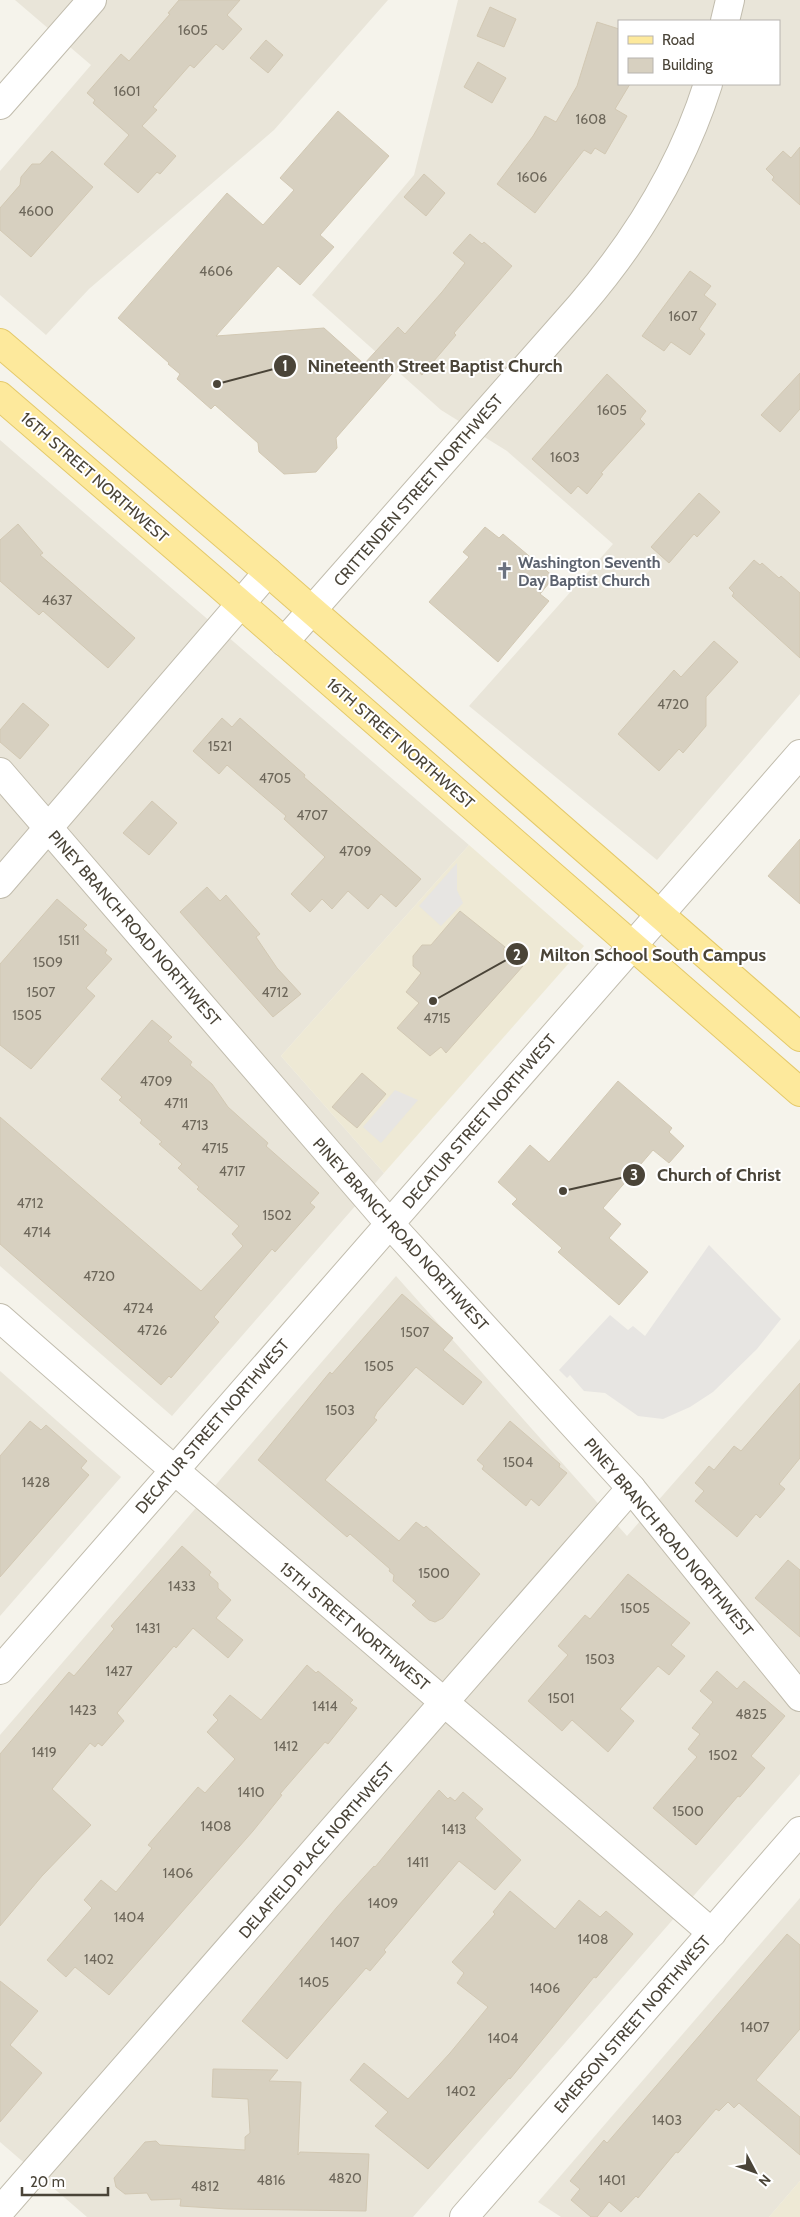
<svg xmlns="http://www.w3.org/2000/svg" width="800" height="2217" font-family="Cabin,sans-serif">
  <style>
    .residential { fill: #e9e5d9; fill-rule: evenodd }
    .education { fill: #eee9d5 }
    .parking { fill: #e7e5e2 }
    .building { fill: #d7d0c0; stroke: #d2c8b3 }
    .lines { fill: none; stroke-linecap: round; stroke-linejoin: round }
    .minor-casing { stroke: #c1bcad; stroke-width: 30 }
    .major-casing { stroke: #e4c96a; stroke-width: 30 }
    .minor { stroke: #fff; stroke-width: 28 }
    .major { stroke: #fde99c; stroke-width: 28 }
    .labels { text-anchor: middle; stroke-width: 4; stroke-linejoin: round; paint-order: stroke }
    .number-label { font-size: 14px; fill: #6d675a }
    .street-label { font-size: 16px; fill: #4a4438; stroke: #fff }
    .worship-label { font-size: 16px; font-weight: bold; fill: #5b616d; stroke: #fff; text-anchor: start }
    .leader { fill: none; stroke: #4a4438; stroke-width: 2 }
    .callout-dot { fill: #4a4438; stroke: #fff; stroke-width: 2 }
    .mark-label { font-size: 15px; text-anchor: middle; font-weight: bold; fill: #fff }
    .callout-label { font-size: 18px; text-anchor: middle; font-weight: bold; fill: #4a4438; stroke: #fff; stroke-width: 4; stroke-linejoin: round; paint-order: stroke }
  </style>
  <rect width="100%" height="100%" fill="#f5f3eb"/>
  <g class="residential">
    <polygon points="15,0 388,0 274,130 89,289 46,335 0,295 0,171 91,65"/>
    <path d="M 458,0 L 800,0 L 800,694 L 657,860 L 469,706 L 613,544 L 507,451 L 441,410 L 312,295 L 414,175 ZM 619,21 L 779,21 L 779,84 L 619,84 Z"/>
    <polygon points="0,440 469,845 281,1056 384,1173 172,1416 0,1266"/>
    <polygon points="396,1276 627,1536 800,1339 800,1774 413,2217 87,2217 0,2142 0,1735"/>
    <polygon points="0,1371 121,1477 0,1616"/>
    <polygon points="800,1898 800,2181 769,2217 561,2217 538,2202"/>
  </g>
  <g class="education">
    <polygon points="469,845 584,946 384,1173 281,1056"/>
    <polygon points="800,2181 800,2217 769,2217"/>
  </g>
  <g class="parking">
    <polygon points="457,863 457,890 463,903 441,926 419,906"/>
    <polygon points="395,1090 418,1100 381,1143 363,1127"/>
    <polygon points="709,1245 781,1319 757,1349 713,1392 690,1407 663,1419 638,1416 605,1393 584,1391 570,1375 567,1378 559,1370 610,1315 628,1330 633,1326 645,1336"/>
  </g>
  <g class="building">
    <polygon points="179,0 240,0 227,15 242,29 223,50 216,44 194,68 190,65 153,107 157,110 142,126 176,156 160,174 157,172 138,193 104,164 129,135 93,103 95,100 87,93 121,54 129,61 170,14 168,13"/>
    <polygon points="490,7 516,19 504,47 477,36"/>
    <polygon points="597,22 619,29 619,84 630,84 615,109 627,116 605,154 595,148 591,154 584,150 535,213 497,184 533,136 545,116 556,122 577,86"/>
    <polygon points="266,40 283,55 268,73 250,58"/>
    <polygon points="478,62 506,78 492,103 464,87"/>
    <polygon points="338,111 389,156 320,235 334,247 300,285 278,266 216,336 324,328 364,364 398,327 405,334 442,292 465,263 453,253 470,234 482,244 484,242 512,266 454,333 456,335 422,375 404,360 336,438 337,448 316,472 284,474 259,452 258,443 215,405 211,409 177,379 180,374 168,364 169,363 118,318 227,193 263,225 294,190 280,178"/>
    <polygon points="800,147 800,205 772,180 774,177 766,169 783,151 791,158"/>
    <polygon points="52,151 93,187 31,257 0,230 0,208 20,185 21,177 32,164 40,164"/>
    <polygon points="424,174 445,193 426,216 404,197"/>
    <polygon points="690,271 711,286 704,295 716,304 699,329 705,334 690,355 671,342 664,351 642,336"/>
    <polygon points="800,373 800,409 780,432 761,415"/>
    <polygon points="607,374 646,411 640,419 645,424 601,473 603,474 587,494 578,486 571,494 532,459"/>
    <polygon points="699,493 720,512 697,537 694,534 669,563 651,547"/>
    <polygon points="18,524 43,553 40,555 135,638 108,668 43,611 39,615 0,581 0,540"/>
    <polygon points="485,527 499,538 503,534 554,577 540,594 549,601 498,662 429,602 469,557 463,552"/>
    <polygon points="754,560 760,565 762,563 779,578 781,576 800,593 800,658 732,596 734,593 729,588"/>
    <polygon points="714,641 738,662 706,697 706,726 683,753 679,749 659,771 618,734 674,670 681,677"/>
    <polygon points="23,703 49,725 20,759 0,742 0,730"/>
    <polygon points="222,718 232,727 240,718 305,775 304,777 421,879 396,907 381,894 368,909 348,891 332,909 322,899 310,912 291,894 325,857 284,819 286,816 227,765 219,774 193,751"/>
    <polygon points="152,801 177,823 149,855 123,833"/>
    <polygon points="800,839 800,904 768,876"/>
    <polygon points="207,887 220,901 226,895 260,934 256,937 277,968 301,994 273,1017 180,912"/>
    <polygon points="57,899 87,925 83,929 107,950 105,953 112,959 86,988 95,996 31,1069 0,1045 0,964"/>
    <polygon points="460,911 505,947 503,949 523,966 446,1053 441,1047 430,1056 397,1028 419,1003 406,992 421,973 413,966 413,956 422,945 431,945"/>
    <polygon points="152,1020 172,1037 168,1041 192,1062 190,1065 212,1084 228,1107 268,1143 266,1146 319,1193 310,1203 315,1207 275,1252 272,1249 214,1317 219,1322 171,1378 169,1376 161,1385 0,1244 0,1117 201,1291 243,1246 232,1234 239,1226 197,1189 199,1187 178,1168 182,1164 159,1144 162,1142 140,1123 142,1120 119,1100 122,1097 101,1079"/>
    <polygon points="362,1073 386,1094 357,1128 332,1107"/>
    <polygon points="618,1081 672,1128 669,1132 684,1146 669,1163 653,1150 603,1208 621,1224 609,1238 648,1272 619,1305 558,1252 562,1248 512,1204 517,1199 498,1182 530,1145 549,1162"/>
    <polygon points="402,1294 453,1338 443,1350 482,1382 463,1405 416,1367 377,1412 374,1418 377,1420 325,1480 399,1541 416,1522 424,1528 426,1526 480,1574 443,1618 435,1622 429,1620 412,1605 416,1601 393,1581 394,1575 389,1571 390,1569 350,1534 347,1537 258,1460 330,1372 332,1374"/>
    <polygon points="800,1383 800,1458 779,1484 785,1489 760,1518 756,1514 737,1537 695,1501 704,1491 695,1483 709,1466 714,1470 734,1446 741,1451"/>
    <polygon points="30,1421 41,1430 46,1425 87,1461 81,1468 89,1475 0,1577 0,1456"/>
    <polygon points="510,1421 560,1464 559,1467 567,1473 539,1506 531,1499 526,1506 482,1469 484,1466 477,1460"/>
    <polygon points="182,1546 211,1572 209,1575 218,1583 218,1588 231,1600 216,1618 243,1640 228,1658 193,1628 176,1648 174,1646 117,1713 124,1721 102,1746 98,1743 95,1747 90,1743 52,1789 91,1825 42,1876 0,1926 0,1754 69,1672 74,1676 114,1629 111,1626"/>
    <polygon points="788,1560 800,1570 800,1637 755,1598"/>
    <polygon points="628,1574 690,1623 671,1645 685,1656 669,1675 658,1666 620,1709 634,1721 608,1752 572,1720 562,1731 528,1701 568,1655 558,1646 585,1615 590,1619"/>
    <polygon points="307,1665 316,1673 318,1671 353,1700 350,1703 357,1708 328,1744 325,1742 280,1794 282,1795 253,1831 109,1995 75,1967 66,1977 47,1960 92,1908 84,1900 101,1880 116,1892 152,1848 148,1845 198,1787 205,1793 235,1759 207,1732 218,1720 213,1715 230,1695 261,1720"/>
    <polygon points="717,1671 737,1689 744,1681 785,1716 751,1756 765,1768 740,1797 738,1796 696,1845 653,1808 697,1757 688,1749 700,1734 692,1728 713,1702 700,1691"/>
    <polygon points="439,1790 448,1799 450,1797 455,1801 463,1792 483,1809 475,1818 521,1860 495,1890 459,1861 384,1950 386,1952 370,1971 366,1968 287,2059 242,2021 337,1907 374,1866 375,1867"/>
    <polygon points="510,1891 555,1929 579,1900 600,1917 606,1911 633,1934 596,1978 594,1977 510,2079 509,2078 428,2169 375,2126 388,2112 350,2080 364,2063 408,2099 450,2053 488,2007 457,1983 464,1973 452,1962 495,1914 493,1912"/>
    <polygon points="787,1934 800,1945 800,2029 756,2080 800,2117 800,2155 739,2103 734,2108 728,2102 719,2111 716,2109 678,2153 676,2152 638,2198 636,2196 621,2212 609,2202 597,2217 591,2217 571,2200 580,2189 570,2181 604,2140 607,2143"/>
    <polygon points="0,1981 38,2011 10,2045 42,2073 0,2122"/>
    <polygon points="213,2069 278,2070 269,2081 301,2082 298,2155 300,2152 369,2154 366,2211 228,2209 180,2206 181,2199 151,2200 147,2193 125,2194 116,2187 114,2178 145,2142 156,2141 160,2145 245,2150 245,2137 250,2133 248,2099 212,2097"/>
  </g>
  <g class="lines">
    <defs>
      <g id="minor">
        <polyline points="725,21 730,0"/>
        <polyline points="0,105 92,0"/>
        <path d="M 284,642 L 580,306 C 636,241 682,166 708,84"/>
        <polyline points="0,772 389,1223 631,1488 800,1697"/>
        <polyline points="0,884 268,572"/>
        <path d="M 0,1318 C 235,1525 475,1727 712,1933"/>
        <polyline points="0,1670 800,754"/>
        <polyline points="0,2211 631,1488"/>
        <polyline points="464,2217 800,1831"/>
      </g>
      <g id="major">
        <polyline points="0,343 268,572 800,1037"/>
        <polyline points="0,396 217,583 800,1092"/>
      </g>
    </defs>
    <use href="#minor" class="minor-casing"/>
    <use href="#major" class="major-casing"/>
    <use href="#minor" class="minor"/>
    <use href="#major" class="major"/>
  </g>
  <defs>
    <symbol id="church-bare" viewBox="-9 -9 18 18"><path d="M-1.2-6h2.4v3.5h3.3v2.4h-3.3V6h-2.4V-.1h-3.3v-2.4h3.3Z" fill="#6b7280" stroke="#fff" stroke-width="2.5" paint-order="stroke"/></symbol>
  </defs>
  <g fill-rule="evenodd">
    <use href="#church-bare" x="492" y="558" width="25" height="25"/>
  </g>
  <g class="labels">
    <g class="number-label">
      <text x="193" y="35">1605</text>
      <text x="127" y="96">1601</text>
      <text x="591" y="124">1608</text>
      <text x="532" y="182">1606</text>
      <text x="36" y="216">4600</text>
      <text x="216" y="276">4606</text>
      <text x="683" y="321">1607</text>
      <text x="612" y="415">1605</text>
      <text x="565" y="462">1603</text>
      <text x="57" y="605">4637</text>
      <text x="673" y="709">4720</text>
      <text x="220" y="751">1521</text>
      <text x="275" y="783">4705</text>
      <text x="312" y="820">4707</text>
      <text x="355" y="856">4709</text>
      <text x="69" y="945">1511</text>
      <text x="48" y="967">1509</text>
      <text x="41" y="997">1507</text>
      <text x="275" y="997">4712</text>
      <text x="27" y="1020">1505</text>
      <text x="437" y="1023">4715</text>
      <text x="156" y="1086">4709</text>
      <text x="176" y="1108">4711</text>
      <text x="195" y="1130">4713</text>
      <text x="215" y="1153">4715</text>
      <text x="232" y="1176">4717</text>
      <text x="30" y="1208">4712</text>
      <text x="277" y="1220">1502</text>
      <text x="37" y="1237">4714</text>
      <text x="99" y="1281">4720</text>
      <text x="138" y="1313">4724</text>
      <text x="152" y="1335">4726</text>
      <text x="415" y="1337">1507</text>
      <text x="379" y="1371">1505</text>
      <text x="340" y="1415">1503</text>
      <text x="518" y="1467">1504</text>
      <text x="36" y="1487">1428</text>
      <text x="434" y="1578">1500</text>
      <text x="182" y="1591">1433</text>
      <text x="635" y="1613">1505</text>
      <text x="148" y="1633">1431</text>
      <text x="600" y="1664">1503</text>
      <text x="119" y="1676">1427</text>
      <text x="561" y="1703">1501</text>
      <text x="325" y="1711">1414</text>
      <text x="83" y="1715">1423</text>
      <text x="751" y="1719">4825</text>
      <text x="286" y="1751">1412</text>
      <text x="44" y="1757">1419</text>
      <text x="723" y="1760">1502</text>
      <text x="251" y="1797">1410</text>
      <text x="688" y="1816">1500</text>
      <text x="216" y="1831">1408</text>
      <text x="454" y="1834">1413</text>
      <text x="418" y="1867">1411</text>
      <text x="178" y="1878">1406</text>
      <text x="383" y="1908">1409</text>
      <text x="129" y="1922">1404</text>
      <text x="593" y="1944">1408</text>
      <text x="345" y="1947">1407</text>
      <text x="99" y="1964">1402</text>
      <text x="314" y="1987">1405</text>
      <text x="545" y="1993">1406</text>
      <text x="755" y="2032">1407</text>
      <text x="503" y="2043">1404</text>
      <text x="461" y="2096">1402</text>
      <text x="667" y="2125">1403</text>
      <text x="345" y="2183">4820</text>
      <text x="271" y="2185">4816</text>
      <text x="612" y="2185">1401</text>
      <text x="205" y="2191">4812</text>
    </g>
    <g class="street-label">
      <text transform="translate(95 477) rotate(41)" y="6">16TH STREET NORTHWEST</text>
      <text transform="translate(418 490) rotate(-49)" y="6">CRITTENDEN STREET NORTHWEST</text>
      <text transform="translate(401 743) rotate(41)" y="6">16TH STREET NORTHWEST</text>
      <text transform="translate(135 928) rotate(49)" y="6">PINEY BRANCH ROAD NORTHWEST</text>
      <text transform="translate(479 1121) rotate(-49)" y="6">DECATUR STREET NORTHWEST</text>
      <text transform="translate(401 1234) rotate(48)" y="6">PINEY BRANCH ROAD NORTHWEST</text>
      <text transform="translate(212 1426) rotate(-49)" y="6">DECATUR STREET NORTHWEST</text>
      <text transform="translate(669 1537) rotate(50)" y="6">PINEY BRANCH ROAD NORTHWEST</text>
      <text transform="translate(355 1626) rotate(40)" y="6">15TH STREET NORTHWEST</text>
      <text transform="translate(316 1850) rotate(-49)" y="6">DELAFIELD PLACE NORTHWEST</text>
      <text transform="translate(632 2024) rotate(-49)" y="6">EMERSON STREET NORTHWEST</text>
    </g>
    <g class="worship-label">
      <text x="518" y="568">Washington Seventh<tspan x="518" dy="18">Day Baptist Church</tspan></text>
    </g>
  </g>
  <path class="leader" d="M217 384L285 366M433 1001L517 954M563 1191L634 1175"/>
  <g class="callout-dot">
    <circle cx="217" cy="384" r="5"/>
    <circle cx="433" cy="1001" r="5"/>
    <circle cx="563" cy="1191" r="5"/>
    <circle cx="285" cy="366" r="12"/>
    <circle cx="517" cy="954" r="12"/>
    <circle cx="634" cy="1175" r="12"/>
  </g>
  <g class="mark-label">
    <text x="285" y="371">1</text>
    <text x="517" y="960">2</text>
    <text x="634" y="1180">3</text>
  </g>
  <g class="callout-label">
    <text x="435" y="372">Nineteenth Street Baptist Church</text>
    <text x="653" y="961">Milton School South Campus</text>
    <text x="719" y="1181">Church of Christ</text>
  </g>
  <rect x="618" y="20" width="162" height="65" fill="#ffffff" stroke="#b7b4af"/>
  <rect x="628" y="36" width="25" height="8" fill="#fde99c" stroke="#b7b4af"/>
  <text x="662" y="45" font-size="15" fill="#4a4438">Road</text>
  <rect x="628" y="58" width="25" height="15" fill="#d7d0c0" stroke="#b7b4af"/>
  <text x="662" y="70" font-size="15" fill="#4a4438">Building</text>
  <g transform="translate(755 2172) rotate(131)" stroke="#ffffff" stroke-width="4" paint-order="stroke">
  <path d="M0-4L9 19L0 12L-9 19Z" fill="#4a4438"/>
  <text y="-8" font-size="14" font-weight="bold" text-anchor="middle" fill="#4a4438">N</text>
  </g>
  <path d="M22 2187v8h86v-8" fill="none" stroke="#4a4438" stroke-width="2.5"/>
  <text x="30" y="2187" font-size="15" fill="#4a4438" stroke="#ffffff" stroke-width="4" paint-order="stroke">20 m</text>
</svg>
